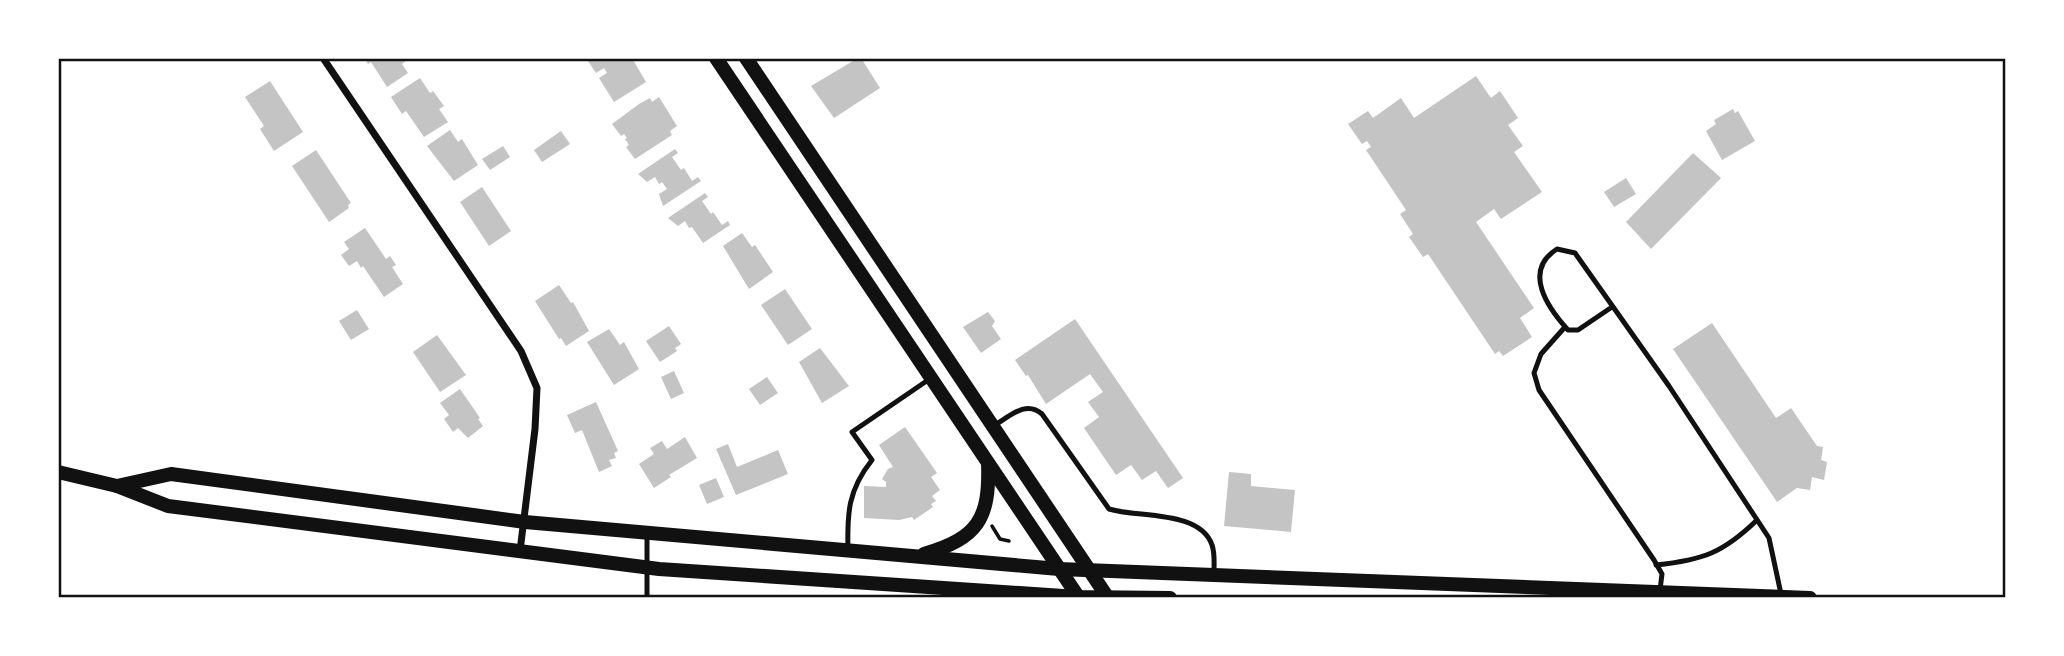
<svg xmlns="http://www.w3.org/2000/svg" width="2064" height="656" font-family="Cabin,sans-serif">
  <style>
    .building { fill: #c4c4c4 }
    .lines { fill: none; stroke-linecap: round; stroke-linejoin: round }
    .path { stroke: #111; stroke-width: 3.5 }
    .service { stroke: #111; stroke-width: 5 }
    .minor { stroke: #111; stroke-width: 7 }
    .secondary { stroke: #111; stroke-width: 14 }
    .neatline { fill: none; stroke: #111; stroke-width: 2.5 }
  </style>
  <rect width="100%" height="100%" fill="#fff"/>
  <g class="building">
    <polygon points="364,58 405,58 407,60 402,64 408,73 387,87 371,62 368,64"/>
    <polygon points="586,58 632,58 646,82 614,102 599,78 607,73 604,68 596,73"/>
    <polygon points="858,58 861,58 880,88 834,118 811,86"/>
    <polygon points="1476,76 1491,98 1500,91 1518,118 1508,125 1523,146 1514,152 1542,192 1501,219 1494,209 1476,222 1534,308 1520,318 1532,337 1503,356 1499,351 1495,354 1428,254 1423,257 1409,237 1413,234 1400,214 1406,210 1366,150 1371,147 1367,141 1362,144 1348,124 1368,111 1373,118 1401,98 1414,118"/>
    <polygon points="420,78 430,93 433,91 444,106 439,109 448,122 424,137 406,111 402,114 391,97"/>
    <polygon points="270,81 303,132 274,151 260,129 264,126 245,97"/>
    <polygon points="659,97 677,126 670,131 672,135 635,159 626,147 629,145 625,139 627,138 624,134 621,136 612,124 639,104 650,98 652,102"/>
    <polygon points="1733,109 1735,113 1738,111 1755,141 1722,160 1706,131 1716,124 1714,120"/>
    <polygon points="450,130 458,142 462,139 478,165 454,181 427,146"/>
    <polygon points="561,131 570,144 542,162 534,150"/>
    <polygon points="503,146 510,157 490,170 482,159"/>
    <polygon points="675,149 678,153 672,157 681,170 684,168 692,181 698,177 701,181 663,206 659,194 667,189 662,182 659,184 655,177 647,182 638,174"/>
    <polygon points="316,150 351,203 348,205 349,208 329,222 292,166"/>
    <polygon points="1693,153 1721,178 1651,249 1626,222"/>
    <polygon points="1626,178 1636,194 1614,207 1604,192"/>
    <polygon points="482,187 511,231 489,246 460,202"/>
    <polygon points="705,193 708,197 702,201 711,214 713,212 722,225 728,221 730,225 703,243 692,227 689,228 685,221 678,226 668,218"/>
    <polygon points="365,228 386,259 390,256 396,265 392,267 403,284 384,297 363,266 361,268 357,261 349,266 341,255 349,249 344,242"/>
    <polygon points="742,233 752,247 755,245 773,272 749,289 723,246"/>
    <polygon points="559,285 571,303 573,302 589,331 566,346 561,338 559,339 535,301"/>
    <polygon points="785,289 812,329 788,345 761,305"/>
    <polygon points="357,310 369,329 351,340 339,321"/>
    <polygon points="988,312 995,321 992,326 1001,339 981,353 963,327"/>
    <polygon points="1075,319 1183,478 1168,488 1156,471 1142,480 1131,465 1116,475 1084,428 1099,417 1088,402 1103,392 1090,374 1046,404 1028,375 1026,376 1015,360"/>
    <polygon points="1712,323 1776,418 1791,408 1817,446 1823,447 1821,460 1827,462 1824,480 1812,477 1810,490 1797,488 1777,502 1673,349"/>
    <polygon points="669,326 681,344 675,348 677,351 660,362 646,341"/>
    <polygon points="609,329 620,345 624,342 639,369 614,385 587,342"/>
    <polygon points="437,335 466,375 440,392 413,352"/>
    <polygon points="820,348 849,386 822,403 799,362"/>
    <polygon points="674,371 684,393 671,399 661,377"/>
    <polygon points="767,377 778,393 760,405 749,389"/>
    <polygon points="460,389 480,418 478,419 483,426 468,438 458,428 453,432 444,419 449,415 440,403"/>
    <polygon points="596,402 618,451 614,453 616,458 609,460 612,466 599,472 582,430 575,433 567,415"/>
    <polygon points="905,427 937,473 931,477 940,490 932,496 936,501 931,504 933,507 914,520 912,517 899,520 864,518 864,486 886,487 886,482 882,479 888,469 893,467 879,445"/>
    <polygon points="685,437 697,458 669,475 671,477 654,488 639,464 654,454 650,448 662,441 667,449"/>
    <polygon points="728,444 737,467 778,450 788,474 736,495 716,449"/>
    <polygon points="1229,472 1251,474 1251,486 1295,490 1291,532 1224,526"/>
    <polygon points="716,478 724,497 707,504 699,485"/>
  </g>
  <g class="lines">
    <polyline class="path" points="992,526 1000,539 1009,541"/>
    <g class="service">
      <path d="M 1612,307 L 1578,330 L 1568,330 C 1548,308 1522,271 1557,249 L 1575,253 L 1669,386 L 1769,538 L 1781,594"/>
      <polyline points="1565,327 1541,354 1534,373 1539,390 1654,560 1662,574 1660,590"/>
      <path d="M 995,425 C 1010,416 1026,400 1042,414 L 1109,509 C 1138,518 1200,510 1212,545 C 1215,553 1214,563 1214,572"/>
      <polyline points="647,535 647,598"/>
      <path d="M 848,551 C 847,513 848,490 872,460 L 852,432 L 931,378"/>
      <path d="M 1656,565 C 1703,560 1723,553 1757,520"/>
    </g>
    <polyline class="minor" points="323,58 521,351 537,388 535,429 520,551"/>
    <g class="secondary">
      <polyline points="716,58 1079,598"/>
      <polyline points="746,58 1108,598"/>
      <polyline points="58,472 117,486 168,506 659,569 1078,597 1170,598"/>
      <polyline points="117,486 171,474 525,522 1059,569 1810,598"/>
      <path d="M 924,554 C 978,538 990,519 988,463"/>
    </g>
  </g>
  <rect width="2064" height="656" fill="none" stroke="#ffffff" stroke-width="119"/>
  <rect x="60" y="60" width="1944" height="536" class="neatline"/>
</svg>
